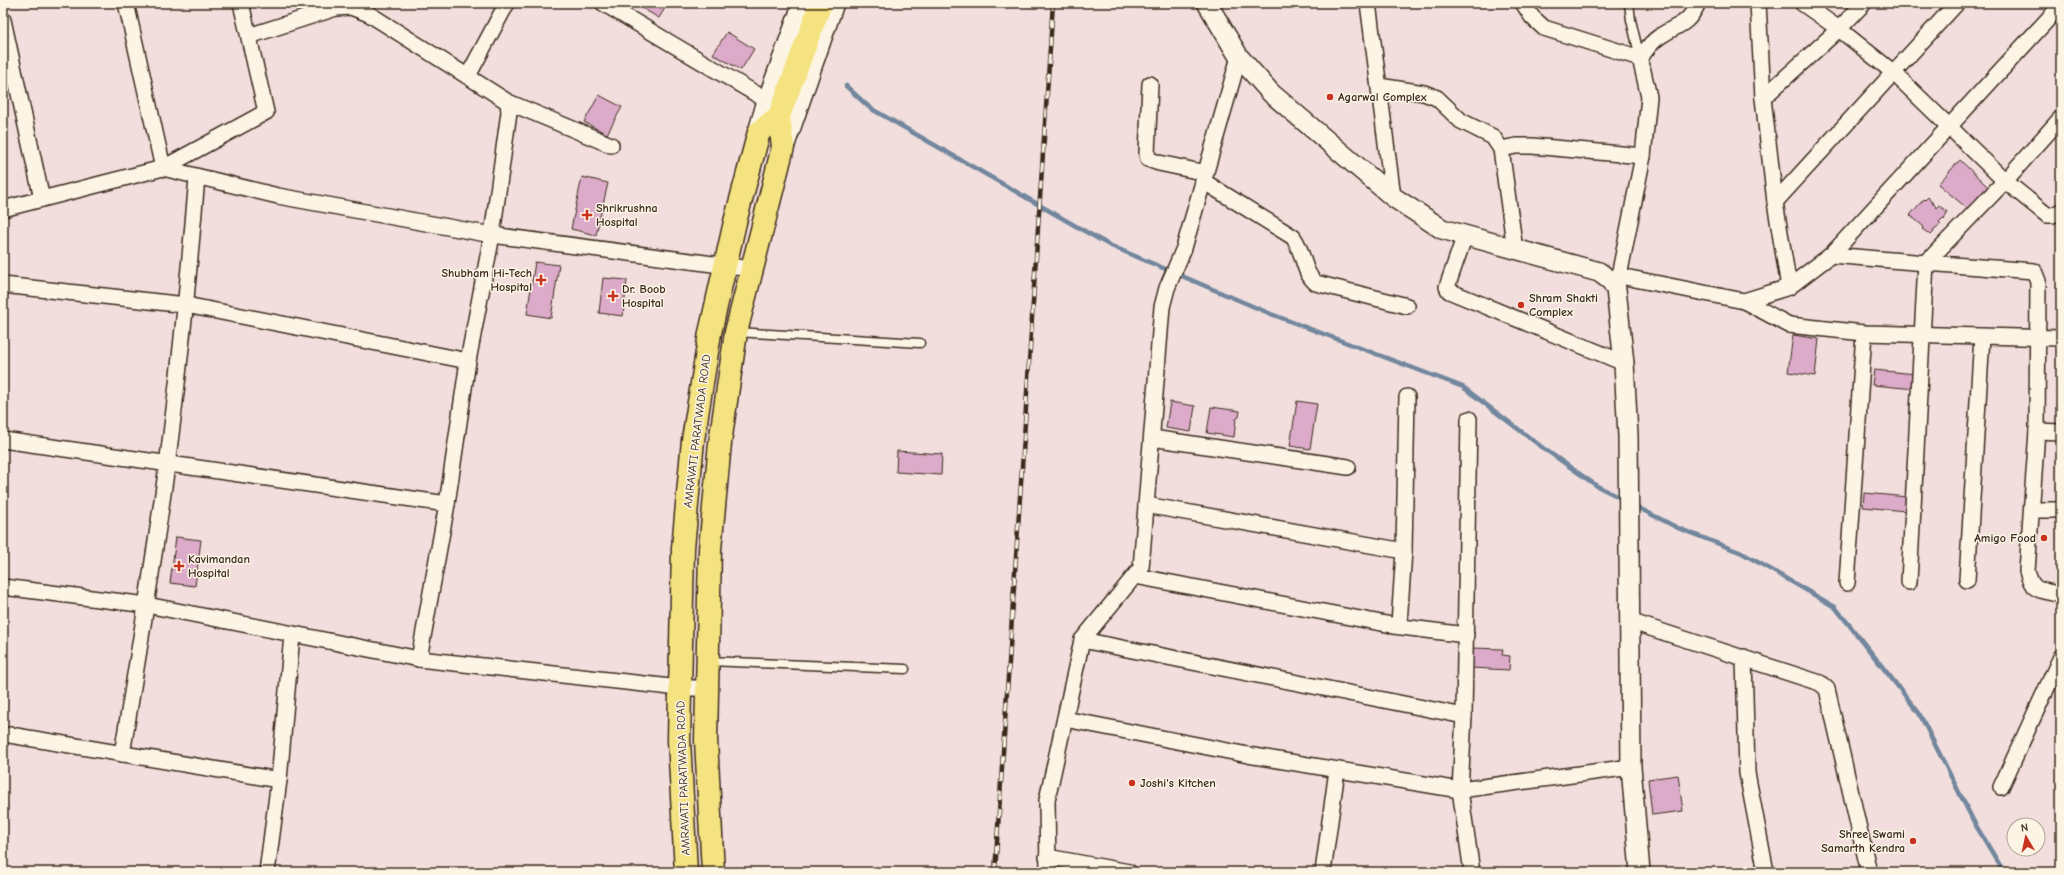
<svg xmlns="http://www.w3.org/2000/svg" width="2064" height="875" font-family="'Comic Neue',sans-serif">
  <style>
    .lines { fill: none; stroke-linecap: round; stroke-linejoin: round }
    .stream { stroke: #72869d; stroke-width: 4.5 }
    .building { fill: #dcabc9; stroke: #3b2a1e }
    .service-casing { stroke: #3b2a1e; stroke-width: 11 }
    .minor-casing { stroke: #3b2a1e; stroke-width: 18 }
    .tertiary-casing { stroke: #3b2a1e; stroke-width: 22 }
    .secondary-casing { stroke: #3b2a1e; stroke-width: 24 }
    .primary-casing { stroke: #3b2a1e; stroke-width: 25 }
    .service { stroke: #fcf5e5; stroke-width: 8 }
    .minor { stroke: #fcf5e5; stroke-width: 15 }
    .tertiary { stroke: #fcf5e5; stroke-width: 19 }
    .secondary { stroke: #fcf5e5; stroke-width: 21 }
    .primary { stroke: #f5e382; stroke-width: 22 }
    .rail-casing { stroke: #3b2a1e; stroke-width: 4.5 }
    .rail { stroke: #fcf5e5; stroke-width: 3; stroke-dasharray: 9; stroke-linecap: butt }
    .poi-dot { fill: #c8321e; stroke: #fcf5e5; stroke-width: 1.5 }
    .labels { text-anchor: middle; stroke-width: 3; stroke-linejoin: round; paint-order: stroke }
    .poi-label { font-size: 12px; font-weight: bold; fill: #3b2a1e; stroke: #fcf5e5; text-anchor: start }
    .street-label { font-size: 12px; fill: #3b2a1e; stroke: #fcf5e5 }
  </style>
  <rect width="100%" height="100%" fill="#f2dfdd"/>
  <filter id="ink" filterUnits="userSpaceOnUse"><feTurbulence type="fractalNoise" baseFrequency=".025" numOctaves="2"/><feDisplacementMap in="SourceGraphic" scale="8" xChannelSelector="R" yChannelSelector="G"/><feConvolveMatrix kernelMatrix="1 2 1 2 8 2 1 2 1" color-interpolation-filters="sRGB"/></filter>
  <g filter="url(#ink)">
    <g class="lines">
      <g class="stream">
        <polyline points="846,86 870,108 1109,245 1271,314 1463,387 1543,448 1597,486 1623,499"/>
        <polyline points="1633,505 1678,528 1742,553 1835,607 1919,713 1975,824 2004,872"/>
      </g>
    </g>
    <g class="building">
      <polygon points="633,3 668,3 659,18"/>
      <polygon points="727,32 754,49 741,70 713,54"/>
      <polygon points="599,95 622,107 607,134 584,122"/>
      <polygon points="1960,160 1989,188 1969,210 1938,184"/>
      <polygon points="582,177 608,183 596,235 571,229"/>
      <polygon points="1928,197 1937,208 1939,205 1947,212 1944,220 1943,218 1939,222 1941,224 1933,230 1934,232 1931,235 1922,229 1924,227 1910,215 1924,199 1925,200"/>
      <polygon points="535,262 559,265 551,318 527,314"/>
      <polygon points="603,278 627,280 623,316 599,313"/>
      <polygon points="1793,335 1819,339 1815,376 1788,372"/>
      <polygon points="1874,370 1916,374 1915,389 1872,385"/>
      <polygon points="1297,401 1317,404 1310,449 1290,446"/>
      <polygon points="1170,402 1195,406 1191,432 1166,428"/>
      <polygon points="1211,407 1240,411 1239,417 1236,419 1234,437 1207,433"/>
      <polygon points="897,451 942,454 941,475 896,472"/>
      <polygon points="1864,493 1908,497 1906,511 1863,507"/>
      <polygon points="176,537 201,540 195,586 170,583"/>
      <polygon points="1472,648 1503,649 1502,655 1510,656 1509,670 1471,668"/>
      <polygon points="1678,775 1683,811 1652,815 1648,779"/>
    </g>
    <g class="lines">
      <defs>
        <g id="service">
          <polyline points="1629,3 1631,20 1640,58"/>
          <polyline points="737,332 920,343"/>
          <polyline points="708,661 905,669"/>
        </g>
        <g id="minor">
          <polyline points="126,3 163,168 278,196 492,235 751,269"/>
          <polyline points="603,3 768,101"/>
          <polyline points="1368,3 1393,197"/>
          <polyline points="1523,3 1532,17 1544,28 1640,58 1649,97 1643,156 1617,286"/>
          <polyline points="1758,3 1763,98 1775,202 1789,287"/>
          <polyline points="1802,3 1839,29 1894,73 2005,181 2047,215 2053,215 2061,211"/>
          <polyline points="3,20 42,199"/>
          <polyline points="249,36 336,8 351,7 369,14 508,102 509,112 492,235 468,361 447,504 419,659"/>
          <path d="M 1640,58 C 1645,51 1651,42 1659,37 C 1677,24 1687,27 1698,3"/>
          <polyline points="468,76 507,3"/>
          <polyline points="1150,84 1147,154 1148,159 1159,163 1206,173"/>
          <polyline points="1379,86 1424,93 1437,98 1461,121 1493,137 1501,149 1515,250"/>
          <polyline points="1763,98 1839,29 1864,3"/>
          <polyline points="508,102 611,145"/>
          <polyline points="1501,149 1516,146 1532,146 1643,156"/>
          <path d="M 1203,181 L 1293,237 C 1305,253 1302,272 1316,283 L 1407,306"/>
          <polyline points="1775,202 1957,3"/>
          <polyline points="3,209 163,168 266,112 241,3"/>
          <polyline points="1465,235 1447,287 1449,291 1624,363"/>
          <polyline points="1831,255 1926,263 2005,181 2061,118"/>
          <polyline points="1620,276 1744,301 1789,325 1864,333 2061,338"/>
          <polyline points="3,285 186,305 468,361"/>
          <polyline points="1744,301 1789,287 1831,255 2061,5"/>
          <polyline points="1469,419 1464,716 1460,790 1472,872"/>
          <polyline points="2037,431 2061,432"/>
          <polyline points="1152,438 1348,467"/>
          <polyline points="3,440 447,504"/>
          <polyline points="1146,505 1404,551"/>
          <polyline points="2032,510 2061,510"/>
          <polyline points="1135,576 1397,626 1399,624 1404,551 1407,397"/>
          <polyline points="1967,580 1982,337"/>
          <path d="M 1909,582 L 1926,263 L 2034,271 L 2038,281 L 2037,431 L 2027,571 C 2033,594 2040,589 2061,595"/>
          <polyline points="1847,583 1864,333"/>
          <polyline points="3,587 147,605 419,659 680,688 707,688"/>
          <polyline points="1629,621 1820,683 1827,689 1869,872"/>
          <polyline points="1394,626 1466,635"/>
          <polyline points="1082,640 1464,716"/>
          <polyline points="1744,657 1747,773 1766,872"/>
          <polyline points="1065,719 1248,755 1460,790 1631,767"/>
          <polyline points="10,735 279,780"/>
          <path d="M 122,754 C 138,657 154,561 167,465 C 180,369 189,273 197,177"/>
          <polyline points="2001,787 2061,657"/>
          <polyline points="1047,857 1129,872"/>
          <polyline points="267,872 279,780 292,635"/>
          <polyline points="1048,872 1047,800 1082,640 1141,568 1162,307 1167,288 1184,248 1239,57"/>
          <polyline points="1323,872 1337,770"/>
        </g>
        <polyline id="tertiary" points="1207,3 1239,57 1271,93 1393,197 1442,229 1599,272 1611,281 1616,289 1624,363 1628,436 1631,767 1640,872"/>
        <g id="secondary">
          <polyline points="759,132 768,101 804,3"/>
          <polyline points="783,147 833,3"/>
        </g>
        <g id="primary">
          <polyline points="686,872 679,740 683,548 693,440 710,333 735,222 759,132 779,116"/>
          <polyline points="713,872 706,740 710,549 720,443 736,332 783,147 779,116 821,3"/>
        </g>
      </defs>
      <use href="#service" class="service-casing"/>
      <use href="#minor" class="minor-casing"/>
      <use href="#tertiary" class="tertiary-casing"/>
      <use href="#secondary" class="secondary-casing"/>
      <use href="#primary" class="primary-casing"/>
      <use href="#service" class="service"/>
      <use href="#minor" class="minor"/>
      <use href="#tertiary" class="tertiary"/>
      <use href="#secondary" class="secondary"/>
      <use href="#primary" class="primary"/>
      <defs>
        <polyline id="rail" points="995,872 1053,3"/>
      </defs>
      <use href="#rail" class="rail-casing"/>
      <use href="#rail" class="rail"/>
    </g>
  </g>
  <g class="poi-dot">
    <circle cx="1330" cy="97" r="4"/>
    <path d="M585 209h4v4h4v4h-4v4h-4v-4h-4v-4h4z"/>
    <path d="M539 274h4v4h4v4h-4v4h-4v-4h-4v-4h4z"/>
    <path d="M611 290h4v4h4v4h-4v4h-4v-4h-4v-4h4z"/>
    <circle cx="1521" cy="305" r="4"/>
    <circle cx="2044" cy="538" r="4"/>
    <path d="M177 560h4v4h4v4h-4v4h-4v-4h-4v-4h4z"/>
    <circle cx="1132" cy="783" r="4"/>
    <circle cx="1913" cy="841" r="4"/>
  </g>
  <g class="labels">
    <g class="poi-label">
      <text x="1338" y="101">Agarwal Complex</text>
      <text x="596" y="212">Shrikrushna<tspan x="596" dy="14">Hospital</tspan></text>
      <text x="532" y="277" text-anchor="end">Shubham Hi-Tech<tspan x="532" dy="14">Hospital</tspan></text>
      <text x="622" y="293">Dr. Boob<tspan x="622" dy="14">Hospital</tspan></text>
      <text x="1529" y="302">Shram Shakti<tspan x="1529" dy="14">Complex</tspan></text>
      <text x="2036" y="542" text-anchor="end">Amigo Food</text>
      <text x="188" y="563">Kavimandan<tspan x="188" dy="14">Hospital</tspan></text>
      <text x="1140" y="787">Joshi's Kitchen</text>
      <text x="1905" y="838" text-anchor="end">Shree Swami<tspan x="1905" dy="14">Samarth Kendra</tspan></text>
    </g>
    <g class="street-label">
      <text transform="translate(697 431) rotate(-83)" y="4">AMRAVATI PARATWADA ROAD</text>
      <text transform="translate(683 778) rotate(-92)" y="4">AMRAVATI PARATWADA ROAD</text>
    </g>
  </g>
  <rect width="2064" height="875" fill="none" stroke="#fcf5e5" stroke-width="16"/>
  <rect x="8" y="8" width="2048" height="859" fill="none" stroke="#3b2a1e" stroke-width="1.5" filter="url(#ink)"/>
  <g transform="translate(2026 837) rotate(351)"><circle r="19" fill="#fcf5e5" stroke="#afa495"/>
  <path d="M0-3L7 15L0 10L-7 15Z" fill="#c8321e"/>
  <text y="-6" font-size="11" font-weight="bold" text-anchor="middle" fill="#3b2a1e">N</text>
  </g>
</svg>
